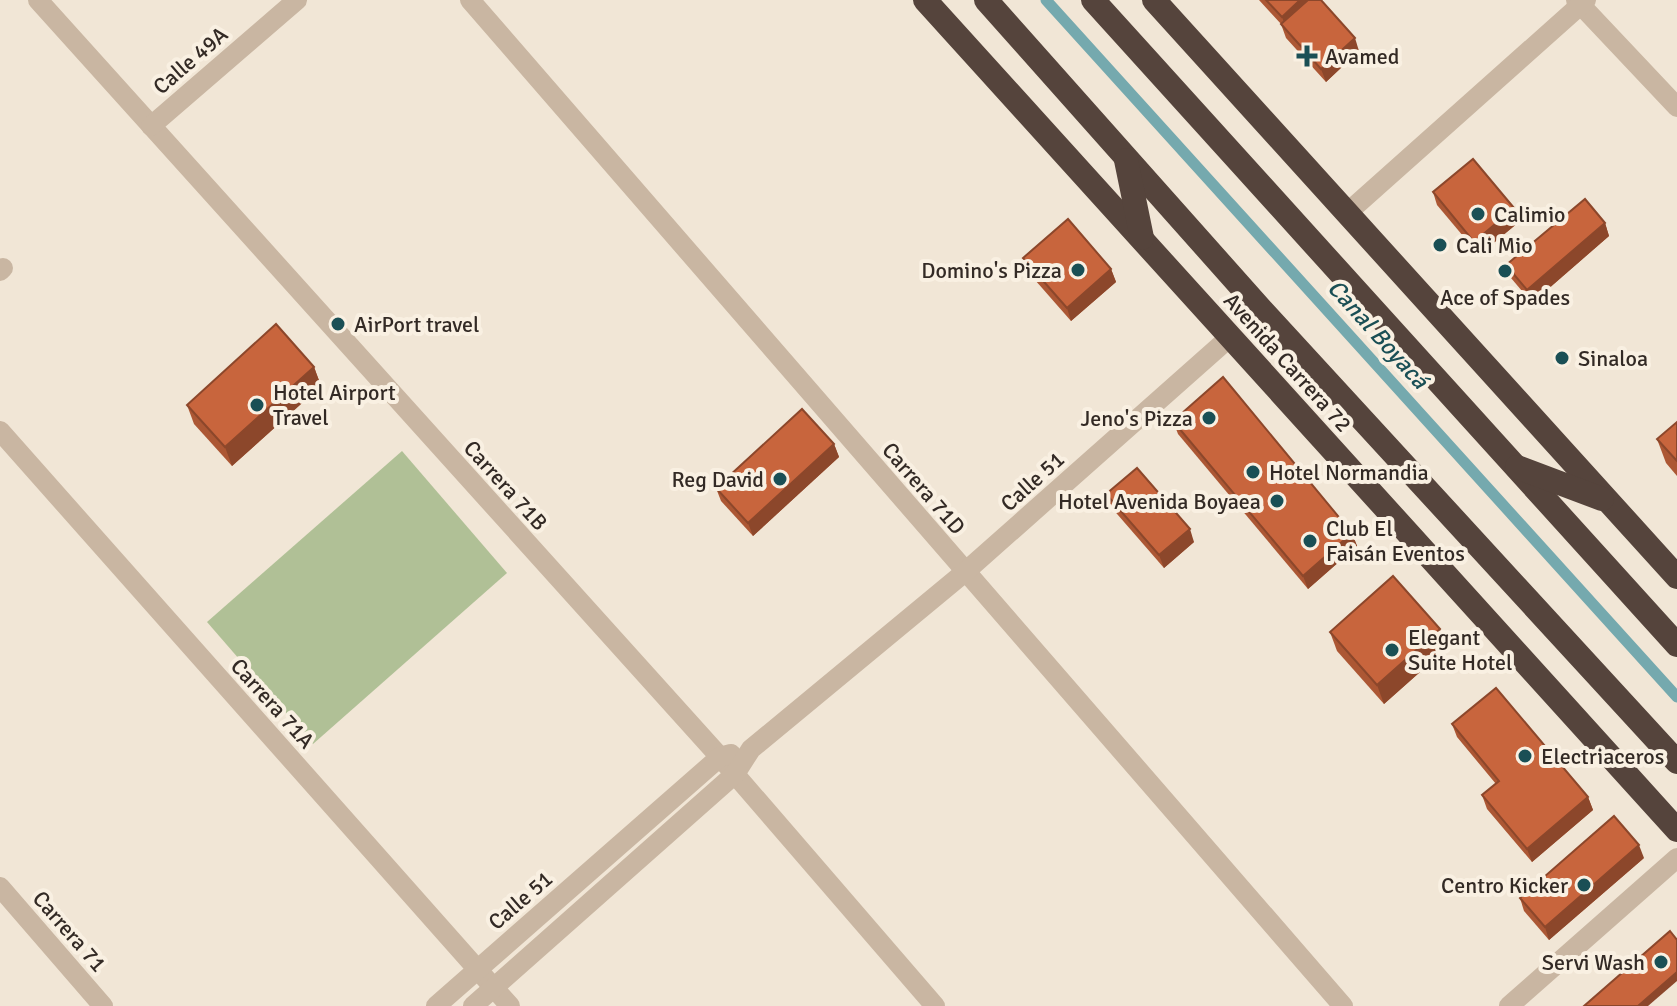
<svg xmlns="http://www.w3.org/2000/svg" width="1677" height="1006" font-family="Signika,sans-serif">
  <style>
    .green { fill: #b0c096 }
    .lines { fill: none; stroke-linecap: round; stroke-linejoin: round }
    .stream { stroke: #75a9ae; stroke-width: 11 }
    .minor { stroke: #c9b6a2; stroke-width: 20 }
    .highway { stroke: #55443c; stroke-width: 24 }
    .wall { fill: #ac5734 }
    .shaded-wall { fill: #8c472b }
    .building { fill: #c8653d; stroke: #8c472b; stroke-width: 2 }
    .poi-dot { fill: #1a4f55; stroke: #f9f0e2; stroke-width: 3 }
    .labels { text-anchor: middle; stroke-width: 8; stroke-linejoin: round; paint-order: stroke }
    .poi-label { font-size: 22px; fill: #332a25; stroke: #f9f0e2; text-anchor: start }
    .street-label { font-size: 22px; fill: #332a25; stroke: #f9f0e2 }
    .water-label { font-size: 24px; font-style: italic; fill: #1a4f55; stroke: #f9f0e2 }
  </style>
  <rect width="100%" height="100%" fill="#f1e6d6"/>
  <polygon class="green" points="402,451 507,573 313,744 207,622"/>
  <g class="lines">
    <polyline class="stream" points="1046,0 1677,697"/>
    <g class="minor">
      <polyline points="38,0 720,757 935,1006"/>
      <polyline points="470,0 1343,1006"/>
      <polyline points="1576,0 1677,107"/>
      <polyline points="151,126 297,0"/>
      <polyline points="1346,214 1586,0"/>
      <polyline points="0,271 3,268"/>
      <polyline points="0,431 510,1006"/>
      <polyline points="0,887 103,1006"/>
      <polyline points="436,1006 720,757 731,754"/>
      <polyline points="473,1006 735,774 751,749 965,572 1230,337"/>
      <polyline points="1509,1006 1677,858"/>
    </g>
    <g class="highway">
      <polyline points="925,0 1677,830"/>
      <polyline points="986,0 1259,307 1677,762"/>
      <polyline points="1093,0 1677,645"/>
      <polyline points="1154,0 1677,577"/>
      <polyline points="1126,160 1142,238"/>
      <polyline points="1517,467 1602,499"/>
    </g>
  </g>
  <g class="wall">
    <polygon points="1259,0 1321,0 1359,51 1326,82 1286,38 1281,24"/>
    <polygon points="1433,192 1519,222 1479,255 1437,205"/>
    <polygon points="1605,223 1609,236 1532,303 1511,278 1506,265"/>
    <polygon points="1023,258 1111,269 1116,282 1071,321 1028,272"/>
    <polygon points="314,367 321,386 232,466 194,424 187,405"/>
    <polygon points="1173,421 1352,533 1357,546 1308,589 1178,434"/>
    <polygon points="1677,422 1677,476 1666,463 1657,439"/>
    <polygon points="834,444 839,457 753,536 721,501 716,488"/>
    <polygon points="1106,494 1194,542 1164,568 1111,507"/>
    <polygon points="1440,629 1447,648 1384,704 1337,651 1330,632"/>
    <polygon points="1452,724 1588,797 1593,810 1532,862 1487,809 1482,795 1496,784 1457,737"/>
    <polygon points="1644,858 1549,940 1524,911 1520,898"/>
  </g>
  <g class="shaded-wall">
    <polygon points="1300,0 1319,0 1287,30 1282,17"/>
    <polygon points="1355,38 1359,51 1326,82 1321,69"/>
    <polygon points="1514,208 1519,222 1479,255 1474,242"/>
    <polygon points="1605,223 1609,236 1532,303 1527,290"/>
    <polygon points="1111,269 1116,282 1071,321 1067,308"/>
    <polygon points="314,367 321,386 232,466 225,447"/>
    <polygon points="834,444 839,457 753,536 748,523"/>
    <polygon points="1190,529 1194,542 1164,568 1159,555"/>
    <polygon points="1352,533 1357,546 1308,589 1303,576"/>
    <polygon points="1440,629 1447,648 1384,704 1377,685"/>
    <polygon points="1588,797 1593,810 1532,862 1527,849"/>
    <polygon points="1639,845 1644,858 1549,940 1545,927"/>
    <polygon points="1677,972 1677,981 1648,1006 1638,1006"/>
  </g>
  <g class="building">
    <polygon points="1266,0 1300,0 1282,17"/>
    <polygon points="1308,0 1321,0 1355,38 1321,69 1281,24"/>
    <polygon points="1473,159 1514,208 1474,242 1433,192"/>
    <polygon points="1585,199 1605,223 1527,290 1506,265"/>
    <polygon points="1068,219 1111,269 1067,308 1023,258"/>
    <polygon points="276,324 314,367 225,447 187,405"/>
    <polygon points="1223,377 1352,533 1303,576 1173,421"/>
    <polygon points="802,409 834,444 748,523 716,488"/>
    <polygon points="1677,422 1677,461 1657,439"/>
    <polygon points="1137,468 1190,529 1159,555 1106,494"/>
    <polygon points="1393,576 1440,629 1377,685 1330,632"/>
    <polygon points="1496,688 1588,797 1527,849 1482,795 1499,781 1452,724"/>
    <polygon points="1614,816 1639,845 1545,927 1520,898"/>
    <polygon points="1670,931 1677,940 1677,972 1638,1006 1584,1006"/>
  </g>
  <g class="poi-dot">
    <path d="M1303 44h8v8h8v8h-8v8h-8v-8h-8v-8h8z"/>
    <circle cx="1478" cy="214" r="8"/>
    <circle cx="1440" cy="245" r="8"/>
    <circle cx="1078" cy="270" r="8"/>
    <circle cx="1505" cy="271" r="8"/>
    <circle cx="338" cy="324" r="8"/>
    <circle cx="1562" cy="358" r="8"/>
    <circle cx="257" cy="405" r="8"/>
    <circle cx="1209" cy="418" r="8"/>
    <circle cx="1253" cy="472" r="8"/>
    <circle cx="780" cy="479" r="8"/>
    <circle cx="1277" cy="501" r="8"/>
    <circle cx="1310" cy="541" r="8"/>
    <circle cx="1392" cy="650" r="8"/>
    <circle cx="1525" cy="756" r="8"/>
    <circle cx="1584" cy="885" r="8"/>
    <circle cx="1661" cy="962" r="8"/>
  </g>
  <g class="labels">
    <g class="poi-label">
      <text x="1325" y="64">Avamed</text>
      <text x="1494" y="222">Calimio</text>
      <text x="1456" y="253">Cali Mio</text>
      <text x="1062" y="278" text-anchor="end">Domino's Pizza</text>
      <text x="1505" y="305" text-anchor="middle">Ace of Spades</text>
      <text x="354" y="332">AirPort travel</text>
      <text x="1578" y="366">Sinaloa</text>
      <text x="273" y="400">Hotel Airport<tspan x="273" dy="25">Travel</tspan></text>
      <text x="1193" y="426" text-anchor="end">Jeno's Pizza</text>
      <text x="1269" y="480">Hotel Normandia</text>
      <text x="764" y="487" text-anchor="end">Reg David</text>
      <text x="1261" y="509" text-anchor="end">Hotel Avenida Boyaea</text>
      <text x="1326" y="536">Club El<tspan x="1326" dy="25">Faisán Eventos</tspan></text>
      <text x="1408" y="645">Elegant<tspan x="1408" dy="25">Suite Hotel</tspan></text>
      <text x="1541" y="764">Electriaceros</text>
      <text x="1568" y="893" text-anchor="end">Centro Kicker</text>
      <text x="1645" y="970" text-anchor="end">Servi Wash</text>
    </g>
    <g class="street-label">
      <text transform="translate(190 60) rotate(-41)" y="8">Calle 49A</text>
      <text transform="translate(1288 362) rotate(48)" y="8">Avenida Carrera 72</text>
      <text transform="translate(1032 481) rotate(-42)" y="8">Calle 51</text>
      <text transform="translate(506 485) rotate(48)" y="8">Carrera 71B</text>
      <text transform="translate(924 488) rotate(49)" y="8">Carrera 71D</text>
      <text transform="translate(273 703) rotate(48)" y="8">Carrera 71A</text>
      <text transform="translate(520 900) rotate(-41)" y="8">Calle 51</text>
      <text transform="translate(70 931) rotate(49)" y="8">Carrera 71</text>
    </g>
    <g class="water-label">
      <text transform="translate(1378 334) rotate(48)" y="8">Canal Boyacá</text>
    </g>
  </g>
</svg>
